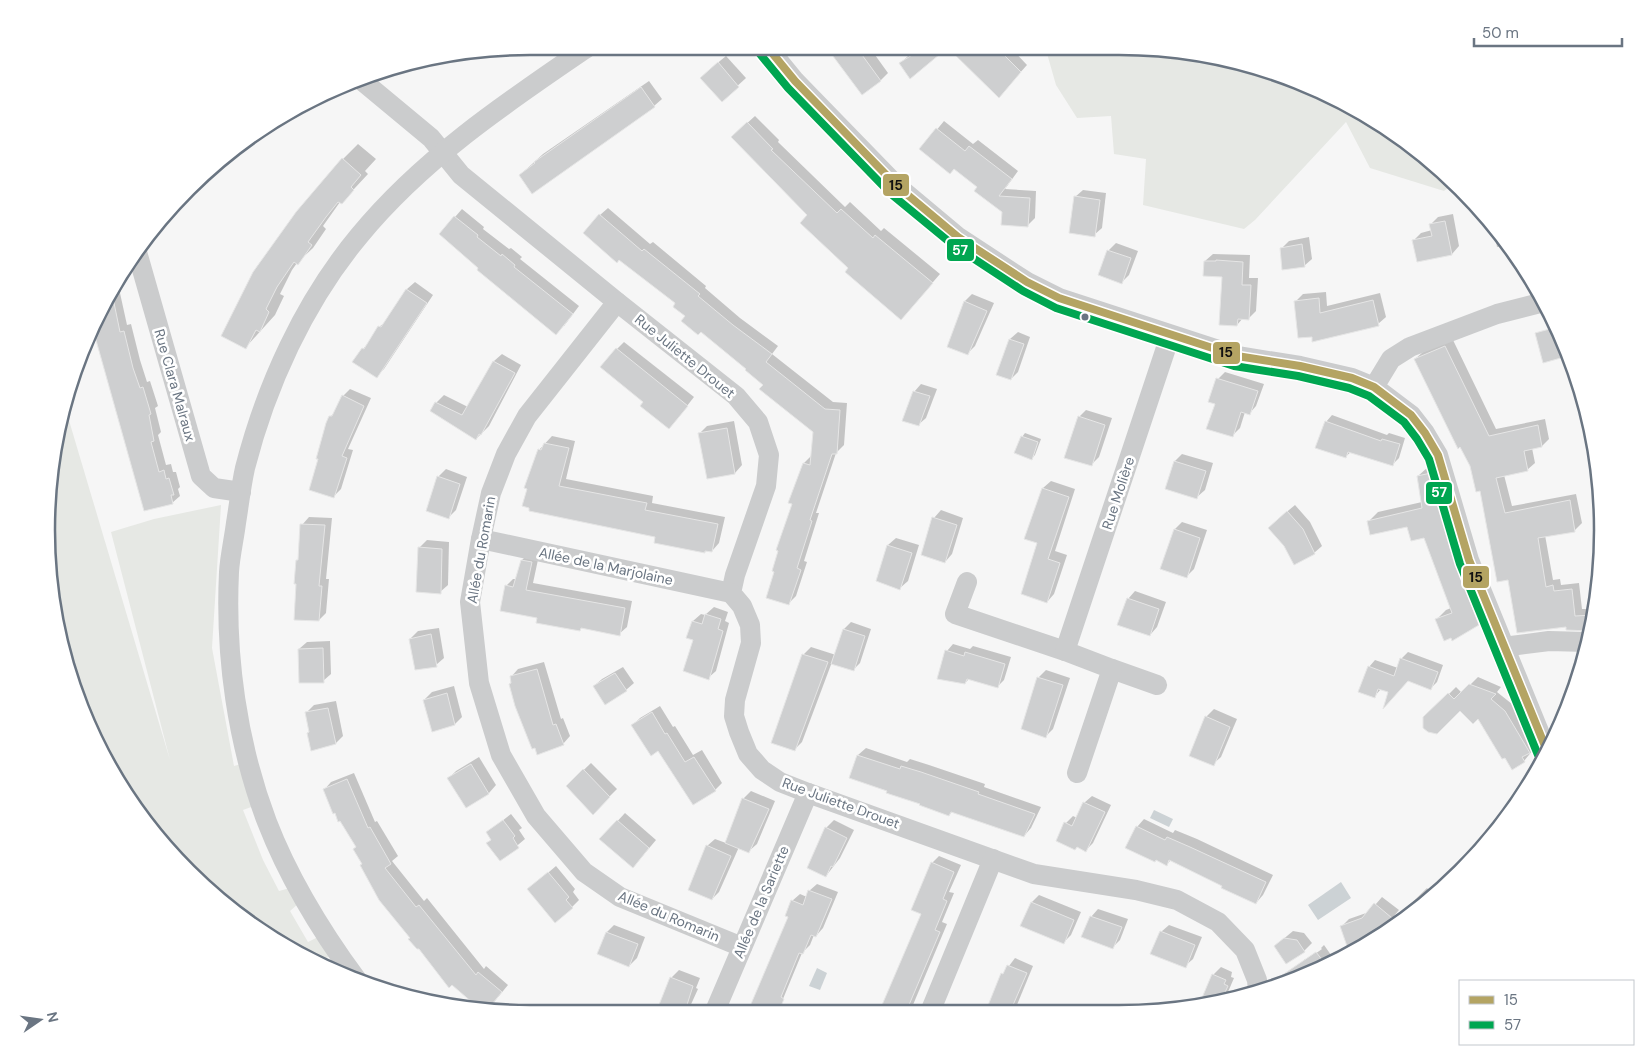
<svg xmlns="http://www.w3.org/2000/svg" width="1649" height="1060" font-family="'DM Sans',sans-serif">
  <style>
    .green { fill: #e6e8e4 }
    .water { fill: #ccd2d5 }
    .shadow { fill: #0003 }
    .building { fill: #cecfd0; stroke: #e6e6e6 }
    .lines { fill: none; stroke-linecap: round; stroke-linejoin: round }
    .minor { stroke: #cbcccd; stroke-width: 20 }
    .bus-1-casing { stroke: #fff; stroke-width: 11 }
    .bus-2-casing { stroke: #fff; stroke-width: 11 }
    .bus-1 { stroke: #b4a463; stroke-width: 8 }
    .bus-2 { stroke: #00a651; stroke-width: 8 }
    .bus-dot { fill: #6a7582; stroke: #fff; stroke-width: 2 }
    .labels { text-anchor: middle; stroke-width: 5; stroke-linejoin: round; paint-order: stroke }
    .street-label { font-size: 14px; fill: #6a7582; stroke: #fff }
    .rim { fill: none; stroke: #6a7582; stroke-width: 2.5 }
    .line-badge { stroke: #fff; stroke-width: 2 }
    .badge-label { font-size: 14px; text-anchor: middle; font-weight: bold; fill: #fff }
    .pale-badge-label { font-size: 14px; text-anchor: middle; font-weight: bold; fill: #111 }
  </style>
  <rect width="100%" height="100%" fill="#f6f6f6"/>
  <g class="green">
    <polygon points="1046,50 1182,50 1304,83 1438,166 1454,183 1444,191 1370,168 1346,122 1255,220 1244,229 1143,205 1146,159 1114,154 1111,116 1077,118 1056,85"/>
    <polygon points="65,407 170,760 111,532 154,519 221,505 212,648 234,766 241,764 254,806 243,810 263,860 279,891 290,888 298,904 290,911 308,942 318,937 331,955 321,961 323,963 211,894 111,772 85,708 59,622 47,499"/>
  </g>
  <g class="water">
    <polygon points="1154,810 1173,819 1169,827 1150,818"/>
    <polygon points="1341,882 1351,898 1318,920 1308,905"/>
    <polygon points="817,968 827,973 820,990 809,986"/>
  </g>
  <g class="shadow">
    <polygon points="825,48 870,48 888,73 880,81 833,54 831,56"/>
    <polygon points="920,49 945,49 910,77 901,63 908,56"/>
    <polygon points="951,49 1012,49 1027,65 999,96"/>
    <polygon points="726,56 746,78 722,100 709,70"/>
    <polygon points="649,81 662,99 654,106 520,175 543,154"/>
    <polygon points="755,116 779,140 778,142 845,207 850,202 881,231 884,228 940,274 908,311 850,268 809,215 732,137"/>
    <polygon points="944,121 973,144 978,140 1018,171 1005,189 1036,191 1035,218 1027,226 1003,212 979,187 954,168 921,149"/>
    <polygon points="358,144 376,159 365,171 368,174 341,203 340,202 323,226 326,229 313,248 297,263 292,270 280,294 284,296 275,315 246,347 343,159"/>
    <polygon points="1083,190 1106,193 1102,228 1094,235 1075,197"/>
    <polygon points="608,208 650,244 653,242 706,286 705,288 740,318 778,346 772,354 833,402 847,403 844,445 836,453 816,513 819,513 804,561 807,562 796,596 789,603 793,503 804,463 811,456 814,431 748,369 687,316 677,303 600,215"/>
    <polygon points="462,209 484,227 483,229 509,249 511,248 522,257 520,259 579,306 564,326 455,217"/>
    <polygon points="1453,214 1459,246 1452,254 1414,240 1421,233 1432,230 1431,224 1438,217"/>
    <polygon points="1493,226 1503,235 1509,245 1497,247"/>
    <polygon points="1309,237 1312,259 1304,266 1282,248 1289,241"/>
    <polygon points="1116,243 1138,251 1129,275 1122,282 1108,251"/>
    <polygon points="1213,254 1250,255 1249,278 1258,278 1256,311 1248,319 1243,318 1237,325 1223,276 1205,261"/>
    <polygon points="121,282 122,287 120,293 127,325 131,324 140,360 147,382 150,381 158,406 155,408 161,432 158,435 166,465 171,464 173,472 176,472 180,487 178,489 180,496 172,503 95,331"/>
    <polygon points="415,282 433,295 384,369 376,376 363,349 370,341 379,327 388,320 407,289"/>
    <polygon points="1326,292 1327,306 1380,293 1386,317 1378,324 1313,336 1296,301 1303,294"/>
    <polygon points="972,294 994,303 975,346 968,353 949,346 965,301"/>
    <polygon points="1018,332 1030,337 1018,372 1011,379 998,374 1010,339"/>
    <polygon points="1453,340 1496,429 1545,419 1549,439 1542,446 1532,448 1535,463 1527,470 1504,475 1512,506 1576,494 1582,523 1574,531 1545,535 1553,580 1560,579 1561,585 1579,583 1582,609 1595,609 1590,630 1567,626 1509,579 1481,490 1471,466 1415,359 1423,352"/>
    <polygon points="624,342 694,397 676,420 644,402 617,349"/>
    <polygon points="502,354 521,365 489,426 476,439 436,403 444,395 468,407 494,361"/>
    <polygon points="1225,372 1264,384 1256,406 1249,414 1245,412 1240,428 1232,436 1216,403 1218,379"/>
    <polygon points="921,384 937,389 926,418 918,425 914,392"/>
    <polygon points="350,389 371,398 348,449 353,450 341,489 334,496 331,416 335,412 343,396"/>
    <polygon points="1086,410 1112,418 1099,457 1091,465 1079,417"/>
    <polygon points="1332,415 1387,435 1389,433 1405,438 1399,458 1393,464 1351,452 1345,457 1326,422"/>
    <polygon points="734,421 742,465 735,473 700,433 707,426"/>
    <polygon points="1025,433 1041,439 1035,455 1032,458 1022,437"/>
    <polygon points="552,436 575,441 566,479 653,496 652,503 725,517 719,543 712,551 707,550 705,552 657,536 531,510 539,450"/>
    <polygon points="1182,454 1213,463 1205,490 1197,497 1167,488 1175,461"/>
    <polygon points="1441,465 1488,615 1478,624 1437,619 1446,610 1451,608 1425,536 1408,526 1368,522 1378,512 1422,502 1418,476 1428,467"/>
    <polygon points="446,469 467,477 456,510 448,518 438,477"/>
    <polygon points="1051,481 1075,489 1055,551 1067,555 1054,594 1047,602 1039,543 1026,538 1043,488"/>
    <polygon points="1295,505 1310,522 1322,546 1314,553 1277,520"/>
    <polygon points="941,510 963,518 952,554 945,562 934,518"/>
    <polygon points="309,517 332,518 326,579 329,579 326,613 319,620 297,561 299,558 302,525"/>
    <polygon points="1182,522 1207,530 1194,569 1187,576 1175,529"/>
    <polygon points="896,538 919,545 908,581 900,588 877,580 888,545"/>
    <polygon points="427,540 449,542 448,585 440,592 419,548"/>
    <polygon points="529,553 539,555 533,583 632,601 627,627 619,634 583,627 579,630 539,617 506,586 513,579 516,579 522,560"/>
    <polygon points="1135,591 1166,602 1157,627 1150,635 1128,599"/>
    <polygon points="714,607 728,612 725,621 729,623 716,671 708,678 695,640 688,637 693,621 701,614 705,615"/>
    <polygon points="851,622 871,629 860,663 853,670 832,662 802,742 795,749 773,742 804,654 811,647 836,655 844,629"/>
    <polygon points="439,628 444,658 436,665 410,639 418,631"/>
    <polygon points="330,641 331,674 323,681 299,649 307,642"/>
    <polygon points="953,644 970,649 973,646 1011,657 1004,680 997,687 969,679 965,683 947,651"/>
    <polygon points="1408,652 1443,665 1437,682 1431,688 1408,680 1389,692 1381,689 1374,697 1369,667 1375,660 1398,668 1402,658"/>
    <polygon points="544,662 561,719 563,718 570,736 563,744 512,682 511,677 518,669"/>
    <polygon points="623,667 634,683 626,690 594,686 602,679"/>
    <polygon points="1046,670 1070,678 1053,729 1046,736 1038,678"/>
    <polygon points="1478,677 1501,687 1497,692 1512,704 1537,745 1524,761 1479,717 1460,710 1425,718 1456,687 1462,693"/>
    <polygon points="454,686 462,717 455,724 433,730 424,700 432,692"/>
    <polygon points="336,701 343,736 336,743 310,731 306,713 314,705"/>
    <polygon points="660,706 673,727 675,726 693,755 702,750 722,783 715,790 659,749 633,725 640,718"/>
    <polygon points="1214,709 1237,719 1221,757 1213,764 1206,717"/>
    <polygon points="866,748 907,762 910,759 929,765 985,784 984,787 1041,807 1031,828 1024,836 953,811 949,815 889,790 851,777 858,755"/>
    <polygon points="479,757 496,785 489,793 467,806 449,778 456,771"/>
    <polygon points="591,763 617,789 593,813 567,786"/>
    <polygon points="354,773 375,822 377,821 398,856 392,861 424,901 427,898 484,969 486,966 508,985 494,1002 411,937 363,863 357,847 324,790 331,782"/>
    <polygon points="751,791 775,801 757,844 749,851 739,847 719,892 712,899 707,846 715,839 726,843 743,799"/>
    <polygon points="1092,796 1111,805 1093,843 1086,850 1066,823 1073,816 1077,818 1084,803"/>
    <polygon points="625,813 656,840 640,859 601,839"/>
    <polygon points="511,814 522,828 519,830 525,839 500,860 492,839 488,832"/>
    <polygon points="1144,819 1173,833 1175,830 1197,839 1273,875 1263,895 1256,903 1171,860 1167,864 1137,827"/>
    <polygon points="834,820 854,830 840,858 826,876 826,828"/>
    <polygon points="939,856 961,865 949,892 954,893 942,922 947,924 910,1012 880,1012 923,913 932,863"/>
    <polygon points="556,866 575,889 573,892 579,900 572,907 529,889"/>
    <polygon points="817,884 838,892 823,928 816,936 814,935 810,945 802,953 778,1011 749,1011 789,916 792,901 800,894 807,897 809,891"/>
    <polygon points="1427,888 1433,895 1414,914 1399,923 1396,918"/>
    <polygon points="1039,895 1081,912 1071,935 1064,942 1022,925 1032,902"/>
    <polygon points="1382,897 1399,910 1376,937 1349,947 1342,926 1349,919 1369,912"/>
    <polygon points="1098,909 1128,919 1120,940 1112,948 1091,917"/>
    <polygon points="614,925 645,937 637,958 629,966 598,954 607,932"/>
    <polygon points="1169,925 1202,937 1193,959 1185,966 1161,932"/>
    <polygon points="1293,931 1304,933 1312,943 1304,951 1287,962 1275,946"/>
    <polygon points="1324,945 1336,962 1305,974 1299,966 1305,959 1305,961 1322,949 1321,948"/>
    <polygon points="1015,958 1033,966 1014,1012 987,1012 1003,974"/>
    <polygon points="1221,967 1232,972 1231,977 1234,978 1228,992 1235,994 1232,999 1201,1004 1213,975"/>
    <polygon points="679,970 700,978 696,988 698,989 688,1011 658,1011 672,977"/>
  </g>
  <g class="building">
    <polygon points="827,48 857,48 881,81 862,95"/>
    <polygon points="922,49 946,49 910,79 899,63"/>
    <polygon points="949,49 998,49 1021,72 999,98"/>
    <polygon points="718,62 739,87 722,102 700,78"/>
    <polygon points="641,87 655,107 532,194 519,175 535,163 534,162"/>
    <polygon points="747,122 773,149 771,150 837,213 841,209 873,238 875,235 933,283 901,320 845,272 848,268 800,223 807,215 731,137"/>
    <polygon points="936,128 965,151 969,146 1012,179 999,196 1030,198 1028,227 1001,225 1002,212 974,191 977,187 954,169 950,174 919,149"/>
    <polygon points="342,158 361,175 351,187 354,190 342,204 338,202 326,217 308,242 312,245 298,265 294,262 277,287 266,309 269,312 260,332 256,330 246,349 221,336 253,272 296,212"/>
    <polygon points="1074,196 1100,200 1095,237 1069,233"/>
    <polygon points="599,214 642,251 644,249 700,294 698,296 733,325 772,354 766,362 825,409 840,410 837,454 832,454 810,520 812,521 797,568 801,570 789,605 766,598 774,572 772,571 778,551 776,550 792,504 788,503 803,463 810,465 813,432 759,389 763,385 745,370 746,369 701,332 698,335 681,321 685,316 673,307 675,303 619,260 617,263 583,233"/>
    <polygon points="454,216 478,235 477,237 501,256 502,254 515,265 514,267 573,314 556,335 477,270 478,268 439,234"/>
    <polygon points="1445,221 1452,255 1417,262 1412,240 1432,236 1429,224"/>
    <polygon points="1302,244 1305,267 1282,270 1280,248"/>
    <polygon points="1107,250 1131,258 1122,284 1098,275"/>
    <polygon points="1216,260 1243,262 1242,285 1251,285 1249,320 1238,319 1237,326 1219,325 1222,277 1203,276 1204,261 1216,261"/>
    <polygon points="406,289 427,303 377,378 352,362 362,348 364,349 378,326 381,327"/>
    <polygon points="113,298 120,332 124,331 133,368 140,388 143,387 151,414 149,415 154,441 151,442 159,472 164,470 166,479 169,478 174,495 171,495 173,504 144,511 94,333"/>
    <polygon points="1319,298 1320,313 1373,300 1379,326 1312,342 1312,337 1298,338 1294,301"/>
    <polygon points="964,301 987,311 968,355 947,347"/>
    <polygon points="1557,327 1568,356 1543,363 1535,333"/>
    <polygon points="1009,339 1024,344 1011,380 996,375"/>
    <polygon points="1445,346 1489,436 1538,425 1542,447 1524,451 1528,471 1496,478 1505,513 1570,500 1575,532 1538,538 1546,587 1553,585 1554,591 1572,589 1575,616 1593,615 1590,631 1566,630 1566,627 1517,633 1508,580 1497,582 1480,491 1476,492 1470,466 1460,447 1458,449 1414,359"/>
    <polygon points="616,348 688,406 669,429 640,406 643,402 600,367"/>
    <polygon points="493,361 515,373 481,435 479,434 476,440 430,411 435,402 462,415"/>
    <polygon points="1216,378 1258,391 1250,415 1241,412 1233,437 1206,429 1215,404 1208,402"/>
    <polygon points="913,391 930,396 919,426 902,421"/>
    <polygon points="342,395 364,406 342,456 347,458 334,498 309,490 318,459 316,459 326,423 329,416 332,416"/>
    <polygon points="1078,416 1105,425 1092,466 1064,458"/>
    <polygon points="1325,421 1381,441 1382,439 1400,444 1393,466 1348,452 1346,458 1315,448"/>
    <polygon points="727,428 735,474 707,479 698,433"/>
    <polygon points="1021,436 1038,442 1032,460 1014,453"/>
    <polygon points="544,443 569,448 559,486 647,503 645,510 718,524 712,552 705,551 705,553 654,543 655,537 529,511 529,508 522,506 527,489 524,488 538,449 541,450"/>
    <polygon points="1174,461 1206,471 1197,499 1165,489"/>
    <polygon points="1431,473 1440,505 1451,551 1479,625 1452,641 1451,638 1444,641 1435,619 1452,613 1424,538 1411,541 1407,527 1370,535 1367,521 1422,508 1417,476"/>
    <polygon points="437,476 460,484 449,519 426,511"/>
    <polygon points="1042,488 1069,497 1048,559 1060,563 1047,603 1021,594 1037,543 1024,539"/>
    <polygon points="1287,511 1303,529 1315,554 1294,565 1284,546 1268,528"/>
    <polygon points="932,517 957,525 945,563 921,555"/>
    <polygon points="300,524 325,525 319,586 322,586 319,621 294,620 296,584 294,584 296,560 298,560"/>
    <polygon points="1174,529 1200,538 1187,578 1160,569"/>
    <polygon points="887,545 912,553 900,590 876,581"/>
    <polygon points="418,547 442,549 441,594 416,592"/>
    <polygon points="521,560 532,562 526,590 625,608 620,636 581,628 580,631 536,623 537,618 500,611 505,585 513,587"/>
    <polygon points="1127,598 1159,609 1150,636 1117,625"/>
    <polygon points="705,614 721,619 718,629 723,631 709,680 683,671 693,640 686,638 692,621 702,624"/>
    <polygon points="843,629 865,636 854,671 831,664"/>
    <polygon points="431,634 437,667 415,670 409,639"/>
    <polygon points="323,648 324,683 299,683 298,649"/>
    <polygon points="945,650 964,656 965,652 1005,664 998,688 967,679 965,684 937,679"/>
    <polygon points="802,654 828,662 795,751 771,743"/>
    <polygon points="1400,658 1438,672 1431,690 1408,681 1383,709 1388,692 1378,689 1375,698 1358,692 1368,666 1394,676"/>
    <polygon points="537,669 553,725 556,724 564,745 537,755 535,748 532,749 515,706 509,684 511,683 510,676"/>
    <polygon points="615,673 627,691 605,705 593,686"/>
    <polygon points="1037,677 1063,685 1046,738 1021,729"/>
    <polygon points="1469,684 1496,694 1491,699 1505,711 1530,753 1522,757 1525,762 1512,770 1505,758 1502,759 1478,719 1473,724 1460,711 1437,734 1428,732 1423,728 1423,717 1448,693 1454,699"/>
    <polygon points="447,693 455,725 432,732 423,700"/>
    <polygon points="328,708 336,744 311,751 307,733 309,732 305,712"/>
    <polygon points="652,712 665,734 667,733 685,762 694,757 716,791 693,805 658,751 651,756 631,725"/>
    <polygon points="1205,716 1230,727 1214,766 1189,756"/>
    <polygon points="857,755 900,769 901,766 921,772 979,792 978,794 1035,814 1024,837 951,812 949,816 919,805 920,804 886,793 887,791 849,778"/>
    <polygon points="471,764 489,794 466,808 447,778"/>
    <polygon points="583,769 610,797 593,815 566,786"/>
    <polygon points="347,779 368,828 370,827 391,864 385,868 416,907 419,905 476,975 478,972 502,992 487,1010 481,1010 452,985 449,988 419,949 417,949 408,939 410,938 379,900 360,865 362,864 353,849 356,847 340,821 338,822 335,813 333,814 323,789"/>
    <polygon points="742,798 769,809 749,853 725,843"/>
    <polygon points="1083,802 1105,812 1086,852 1077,847 1075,850 1056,841 1064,822 1072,826"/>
    <polygon points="503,820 515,836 513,838 519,848 500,861 486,843 491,840 486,832"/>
    <polygon points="617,820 649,848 633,868 599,839"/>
    <polygon points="1136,826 1165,840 1167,837 1190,847 1266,882 1256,904 1221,888 1222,886 1169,860 1167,866 1156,860 1155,862 1125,848"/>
    <polygon points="825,827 847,838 833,867 831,866 826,877 807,868"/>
    <polygon points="706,845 731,856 712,900 688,890"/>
    <polygon points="931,862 954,872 943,899 947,901 935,930 940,932 906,1012 879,1012 921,914 911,910"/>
    <polygon points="548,872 569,897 566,900 573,908 555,923 527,889"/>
    <polygon points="808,890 832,899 816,937 811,935 803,954 799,953 781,997 784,999 779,1011 748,1011 788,917 785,916 791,900 803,905"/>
    <polygon points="1031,902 1074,920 1064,944 1020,926"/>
    <polygon points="1374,903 1392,918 1379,935 1370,941 1348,949 1340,926 1362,918"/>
    <polygon points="1090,916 1122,927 1113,949 1081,937"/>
    <polygon points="1160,931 1195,945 1186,968 1150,954"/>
    <polygon points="606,932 638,944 629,967 597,954"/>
    <polygon points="1284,938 1297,940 1305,952 1286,964 1274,946"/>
    <polygon points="1316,952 1327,966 1281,983 1278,978"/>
    <polygon points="1007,965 1027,973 1010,1012 998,1012 987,1008 1001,973 1003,974"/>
    <polygon points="1212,974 1226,980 1224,984 1228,986 1221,1001 1199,1005"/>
    <polygon points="670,977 693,986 685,1011 657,1010"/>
  </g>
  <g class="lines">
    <g class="minor">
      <polyline points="768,48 795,81 897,186 958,237 1027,282 1059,298 1237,356 1300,366 1352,378 1374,387 1411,415 1425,433 1438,455 1469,560 1547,751"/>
      <polyline points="360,79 431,138 461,175 617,302 736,396 758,422 769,455 766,486 735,575 731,593 742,606 750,625 751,643 735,700 734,716 739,732 748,754 762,770 780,782 808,793 1034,874 1136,890 1177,900 1218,922 1245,950 1257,980 1258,992"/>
      <polyline points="137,252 201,476 214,488 241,492"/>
      <polyline points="617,302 527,416 506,454 491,493 481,539 470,602 479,683 501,755 536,816 584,872 620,897 742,947"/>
      <polyline points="1374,387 1391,359 1410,347 1497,314 1544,302"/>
      <polyline points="481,539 731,593"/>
      <polyline points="967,582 955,614 1065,651"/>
      <polyline points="1503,647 1549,641 1587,642"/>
      <polyline points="1112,669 1157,685"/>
      <polyline points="1077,773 1112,669 1065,651 1170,336"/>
      <path d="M 357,980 C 321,931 289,879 267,822 C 237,743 225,656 229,572 C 230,556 234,539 236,523 C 239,505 241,486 245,468 C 266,386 304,302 359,236 C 422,159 507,102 588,47"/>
      <polyline points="715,1011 808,793"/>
      <polyline points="930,1012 993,859"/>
    </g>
    <defs>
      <polyline id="bus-1" points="768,48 795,81 897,186 958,237 1027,282 1059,298 1237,356 1300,366 1352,378 1374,387 1411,415 1425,433 1438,455 1469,560 1547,751"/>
      <polyline id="bus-2" points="760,54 788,88 891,194 953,245 1023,291 1056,308 1234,366 1298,376 1349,388 1369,396 1404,422 1417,439 1429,459 1460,564 1538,755"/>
    </defs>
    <use href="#bus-1" class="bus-1-casing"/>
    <use href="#bus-2" class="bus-2-casing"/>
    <use href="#bus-1" class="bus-1"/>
    <use href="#bus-2" class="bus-2"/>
  </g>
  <circle class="bus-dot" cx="1085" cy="317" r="4.5"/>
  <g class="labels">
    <g class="street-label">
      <text transform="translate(685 356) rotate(39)" y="5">Rue Juliette Drouet</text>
      <text transform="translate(175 385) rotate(74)" y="5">Rue Clara Malraux</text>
      <text transform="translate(1118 493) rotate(-72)" y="5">Rue Molière</text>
      <text transform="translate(481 550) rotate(-80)" y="5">Allée du Romarin</text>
      <text transform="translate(606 566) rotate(12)" y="5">Allée de la Marjolaine</text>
      <text transform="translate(841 803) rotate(20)" y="5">Rue Juliette Drouet</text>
      <text transform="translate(761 902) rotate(-67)" y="5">Allée de la Sariette</text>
      <text transform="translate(669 916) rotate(23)" y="5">Allée du Romarin</text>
    </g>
  </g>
  <path d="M0 0H1649V1060H0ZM530 55H1119A475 475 0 0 1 1594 530V530A475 475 0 0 1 1119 1005H530A475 475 0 0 1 55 530V530A475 475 0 0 1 530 55Z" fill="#fff" fill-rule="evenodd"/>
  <path class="rim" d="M530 55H1119A475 475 0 0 1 1594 530V530A475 475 0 0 1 1119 1005H530A475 475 0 0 1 55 530V530A475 475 0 0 1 530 55Z"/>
  <g class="line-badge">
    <rect x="882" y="173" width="28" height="24" rx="5" fill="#b4a463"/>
    <rect x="946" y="238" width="29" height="24" rx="5" fill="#00a651"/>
    <rect x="1212" y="341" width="29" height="24" rx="5" fill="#b4a463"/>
    <rect x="1425" y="481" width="28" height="24" rx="5" fill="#00a651"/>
    <rect x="1462" y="565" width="28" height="24" rx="5" fill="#b4a463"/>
  </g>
  <g class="badge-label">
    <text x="960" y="255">57</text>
    <text x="1439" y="497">57</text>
  </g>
  <g class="pale-badge-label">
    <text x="896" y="190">15</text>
    <text x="1226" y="357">15</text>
    <text x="1476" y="582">15</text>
  </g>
  <rect x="1459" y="980" width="175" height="65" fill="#ffffff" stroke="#c3c8cd"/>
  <rect x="1469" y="996" width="25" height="8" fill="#b4a463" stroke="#c3c8cd"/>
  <text x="1504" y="1005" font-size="15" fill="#6a7582">15</text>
  <rect x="1469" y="1021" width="25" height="8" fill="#00a651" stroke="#c3c8cd"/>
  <text x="1504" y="1030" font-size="15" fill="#6a7582">57</text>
  <g transform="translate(40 1020) rotate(77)" stroke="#ffffff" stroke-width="4" paint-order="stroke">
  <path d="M0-4L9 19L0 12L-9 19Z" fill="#6a7582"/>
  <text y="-8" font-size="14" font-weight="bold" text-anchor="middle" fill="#6a7582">N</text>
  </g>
  <path d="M1474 38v8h148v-8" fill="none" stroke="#6a7582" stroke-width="2.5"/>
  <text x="1482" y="38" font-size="15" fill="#6a7582" stroke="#ffffff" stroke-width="4" paint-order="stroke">50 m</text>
</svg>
